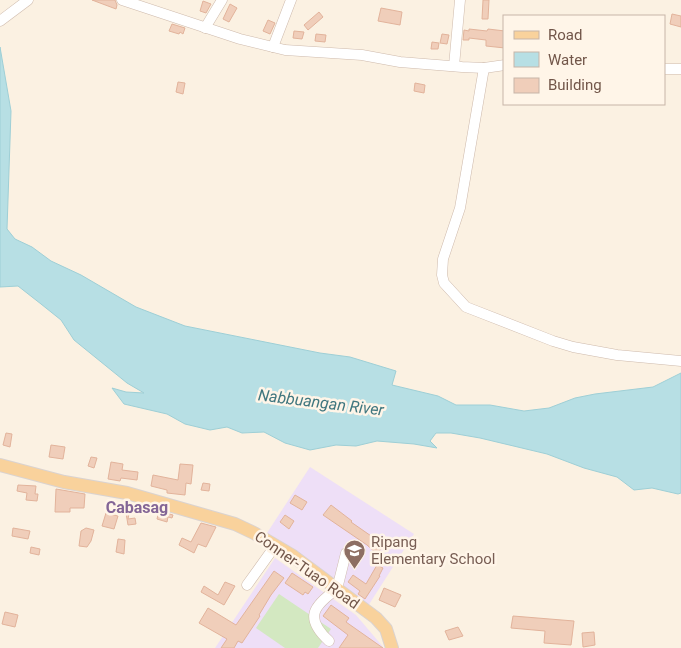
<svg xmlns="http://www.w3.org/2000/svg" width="681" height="648" font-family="Roboto,sans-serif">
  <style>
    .education { fill: #eedff7 }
    .green { fill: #d3e8c1 }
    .water { fill: #b7dfe4; stroke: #9ecfd6 }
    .building { fill: #f0ceba; stroke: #e2b39b }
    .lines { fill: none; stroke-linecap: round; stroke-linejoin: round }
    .minor-casing { stroke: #cebaac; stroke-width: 11 }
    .major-casing { stroke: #dad3d0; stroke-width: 14 }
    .minor { stroke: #fff; stroke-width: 10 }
    .major { stroke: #f9d29c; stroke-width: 12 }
    .labels { text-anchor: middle; stroke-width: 5; stroke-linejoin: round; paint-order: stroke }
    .education-label { font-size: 15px; fill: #785e54; stroke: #fff5e8; text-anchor: start }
    .street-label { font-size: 15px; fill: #725649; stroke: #fff5e8 }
    .water-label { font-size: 16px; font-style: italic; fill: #41777f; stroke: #fff5e8 }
    .neighbourhood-label { font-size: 16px; font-weight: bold; fill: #836596; stroke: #fff5e8 }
  </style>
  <rect width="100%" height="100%" fill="#fbf1e2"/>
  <g class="education">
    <polygon points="310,467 414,534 368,606 267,533"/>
    <polygon points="275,558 356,615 384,648 215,648"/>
  </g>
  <polygon class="green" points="279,594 331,629 318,648 285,648 256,628"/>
  <polygon class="water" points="0,47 11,111 7,229 15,239 32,247 51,261 81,275 136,307 185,326 320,353 350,357 396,371 392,385 438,396 456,405 490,405 524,411 549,408 575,398 595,394 653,387 681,373 681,493 678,494 652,488 634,490 617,477 584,468 547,454 480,438 451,433 436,433 430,441 437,448 414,444 377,441 356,446 336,445 310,450 285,443 264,432 242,433 227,427 210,430 185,424 167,414 124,404 112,388 126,392 144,393 127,383 74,340 61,320 41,304 18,286 0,287"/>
  <g class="building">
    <polygon points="92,0 115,0 117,5 116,9"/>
    <polygon points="483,0 489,0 488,19 482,19"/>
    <polygon points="203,1 211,4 206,13 200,11"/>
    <polygon points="230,4 237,8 229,22 223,19"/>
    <polygon points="381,8 402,12 400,25 378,21"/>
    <polygon points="319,12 323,17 308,30 304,25"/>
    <polygon points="672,14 681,16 681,27 670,24"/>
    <polygon points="268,20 275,23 270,34 263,31"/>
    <polygon points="172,24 185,28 183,34 180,32 179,34 169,31"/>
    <polygon points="469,29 487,31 488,29 505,31 505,48 486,46 486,40 469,38 469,40 463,40 464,30 469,31"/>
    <polygon points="294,31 304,32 302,39 293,38"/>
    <polygon points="316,34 326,35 325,42 315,41"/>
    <polygon points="442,34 449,35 447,44 440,43"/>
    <polygon points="432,42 439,43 438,49 431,49"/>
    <polygon points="178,82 185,83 183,94 176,92"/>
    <polygon points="415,83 425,85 424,93 414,91"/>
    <polygon points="6,433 12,434 10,447 3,445"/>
    <polygon points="51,445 65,447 63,459 49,457"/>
    <polygon points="91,457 97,458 94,468 88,466"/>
    <polygon points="111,462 123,464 122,470 138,472 137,480 121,478 120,481 108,479"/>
    <polygon points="180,464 193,465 191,484 186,483 185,495 167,493 167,490 151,486 153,475 178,480"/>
    <polygon points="203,483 210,484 209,491 201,490"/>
    <polygon points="18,485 36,486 35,494 38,494 37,501 26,500 27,493 17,491"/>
    <polygon points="56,489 85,494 84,508 70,508 70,512 55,512"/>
    <polygon points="295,495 307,502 302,510 290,503"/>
    <polygon points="124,501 131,503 128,519 135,518 136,524 128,525"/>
    <polygon points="331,505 352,521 351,522 374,538 372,541 381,549 377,554 367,545 323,515"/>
    <polygon points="159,511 173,515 172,518 168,517 167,522 157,519"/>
    <polygon points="106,513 118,516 114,529 102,526"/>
    <polygon points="285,515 294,521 289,529 280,522"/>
    <polygon points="201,523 216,527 206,547 198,544 194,553 179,545 182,538 191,542"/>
    <polygon points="13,528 30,531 28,539 12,536"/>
    <polygon points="86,528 94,530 91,541 87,547 79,546 81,531"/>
    <polygon points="118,539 125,540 124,554 116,552"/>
    <polygon points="31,547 40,549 39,555 30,553"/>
    <polygon points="377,565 383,568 379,576 380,576 365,599 358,594 360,591 348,582 353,575 366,584"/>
    <polygon points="274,571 284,578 271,595 259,615 260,616 242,643 238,641 234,648 221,648 227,639 199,623 208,608 236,625"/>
    <polygon points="292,573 313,587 308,594 305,592 303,595 285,583"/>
    <polygon points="225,582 235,586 224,605 201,592 204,586 218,595"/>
    <polygon points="384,588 401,595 395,607 379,600"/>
    <polygon points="331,605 349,618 346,622 383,648 339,648 348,635 323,616"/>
    <polygon points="5,612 18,615 15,627 2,624"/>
    <polygon points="513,616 574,621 571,645 544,643 545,631 511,628"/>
    <polygon points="458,627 463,636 449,640 445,631"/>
    <polygon points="594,632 595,645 583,647 582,633"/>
  </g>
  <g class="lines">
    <defs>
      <g id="minor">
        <polyline points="122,0 240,39 285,50 362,55 400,62 462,67 484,68 505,65"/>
        <polyline points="0,21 28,0"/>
        <polyline points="205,28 222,0"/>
        <polyline points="273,47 291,0"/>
        <polyline points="454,66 460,0"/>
        <polyline points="484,68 460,208 443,259 442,275 444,283 466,307 553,341 573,347 617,355 681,361"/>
        <polyline points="665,69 681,69"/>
        <polyline points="247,585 275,546"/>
        <path d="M 329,641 C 304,618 313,606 337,589 L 346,553"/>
      </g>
      <polyline id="major" points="0,465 64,482 127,493 235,524 254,533 293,556 376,618 386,629 392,648"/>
    </defs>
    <use href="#minor" class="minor-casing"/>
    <use href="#major" class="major-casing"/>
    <use href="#minor" class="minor"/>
    <use href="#major" class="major"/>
  </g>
  <defs>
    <symbol id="school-pin" viewBox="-11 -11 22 30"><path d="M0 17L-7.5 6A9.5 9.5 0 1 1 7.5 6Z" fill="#8d6e63" stroke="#fff5e8"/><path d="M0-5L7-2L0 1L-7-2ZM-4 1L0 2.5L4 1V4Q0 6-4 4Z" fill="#fff"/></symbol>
  </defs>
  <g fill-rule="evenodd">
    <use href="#school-pin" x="342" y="538" width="25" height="34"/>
  </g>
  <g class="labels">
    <g class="education-label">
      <text x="371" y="547">Ripang<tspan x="371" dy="17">Elementary School</tspan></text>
    </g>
    <g class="street-label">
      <text transform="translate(307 570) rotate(35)" y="5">Conner-Tuao Road</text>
    </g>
    <g class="water-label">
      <text transform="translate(321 402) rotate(7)" y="6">Nabbuangan River</text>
    </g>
    <g class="neighbourhood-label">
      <text x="137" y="513">Cabasag</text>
    </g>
  </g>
  <rect x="503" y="15" width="162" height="90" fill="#fff5e8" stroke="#c7b5a8"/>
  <rect x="514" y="31" width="25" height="8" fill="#f9d29c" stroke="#c7b5a8"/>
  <text x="548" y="40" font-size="15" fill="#725649">Road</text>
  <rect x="514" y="52" width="25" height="15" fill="#b7dfe4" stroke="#c7b5a8"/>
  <text x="548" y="65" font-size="15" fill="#725649">Water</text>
  <rect x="514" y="78" width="25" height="15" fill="#f0ceba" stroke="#c7b5a8"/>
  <text x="548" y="90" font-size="15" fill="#725649">Building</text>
</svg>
